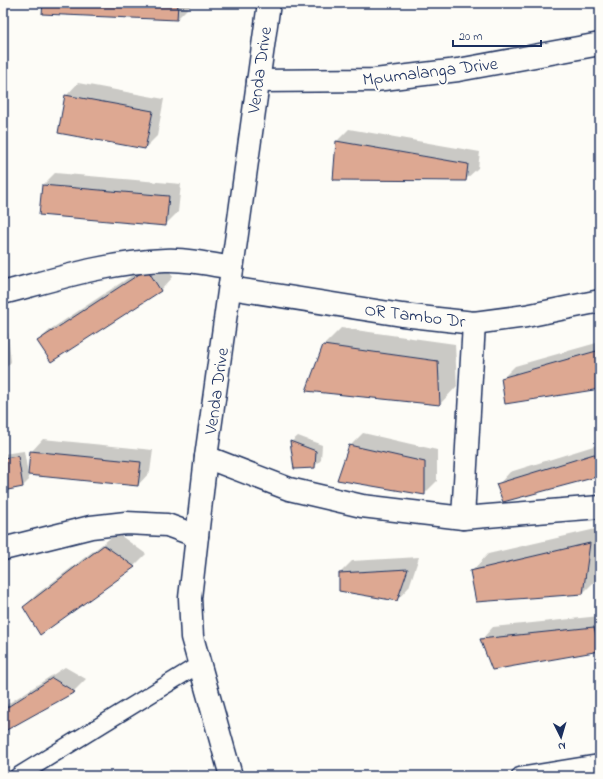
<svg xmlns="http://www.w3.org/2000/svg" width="603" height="779" font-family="'Indie Flower',sans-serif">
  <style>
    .shadow { fill: #0003 }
    .building { fill: #dda892; stroke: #1b2f5e }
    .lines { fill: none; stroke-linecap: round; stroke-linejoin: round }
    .lane-casing { stroke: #1b2f5e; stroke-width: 19 }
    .street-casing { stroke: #1b2f5e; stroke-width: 25 }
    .lane { stroke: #fdfcf7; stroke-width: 16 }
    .street { stroke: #fdfcf7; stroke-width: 22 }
    .labels { text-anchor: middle; stroke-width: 4; stroke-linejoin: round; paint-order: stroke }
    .street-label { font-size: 18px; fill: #1b2f5e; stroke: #fdfcf7 }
  </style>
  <rect width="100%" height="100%" fill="#fdfcf7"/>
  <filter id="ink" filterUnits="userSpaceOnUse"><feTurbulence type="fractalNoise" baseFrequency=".025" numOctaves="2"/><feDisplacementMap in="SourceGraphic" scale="8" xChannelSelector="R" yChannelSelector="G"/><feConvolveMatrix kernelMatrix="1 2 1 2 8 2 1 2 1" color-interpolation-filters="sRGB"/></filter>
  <g filter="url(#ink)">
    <g class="shadow">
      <polygon points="44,3 193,3 177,19"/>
      <polygon points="78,83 164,99 157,136 145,148 66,96"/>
      <polygon points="349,129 480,152 478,168 465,180 334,179 337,141"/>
      <polygon points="55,173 181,184 178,212 166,224 43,185"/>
      <polygon points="160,257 173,277 161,290 52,361 38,341 51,329"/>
      <polygon points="341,328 455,344 457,386 440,404 323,346"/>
      <polygon points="3,333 8,333 11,362 3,371"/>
      <polygon points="600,342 600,388 502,379 515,366"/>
      <polygon points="363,433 437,450 437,481 424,494 350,446"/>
      <polygon points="298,436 322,445 321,460 314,467 295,468 291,442"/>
      <polygon points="43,439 153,450 150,472 138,485 31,452"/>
      <polygon points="600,444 600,475 498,485 510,472"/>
      <polygon points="24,451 29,480 23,486 3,490 3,454"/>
      <polygon points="600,528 600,576 583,593 471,572 488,554"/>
      <polygon points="117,533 146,554 134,566 40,634 24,607 37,594"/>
      <polygon points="419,557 409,587 397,600 340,573 352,561"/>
      <polygon points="600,616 599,650 481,640 493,627"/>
      <polygon points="65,667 86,679 74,691 3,730 3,707"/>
    </g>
    <g class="building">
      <polygon points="43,3 178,3 177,20 42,14"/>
      <polygon points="65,95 153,111 145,149 58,133"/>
      <polygon points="336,141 468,164 466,181 333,180"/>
      <polygon points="42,185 169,196 166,226 39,215"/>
      <polygon points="147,269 161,291 51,362 37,341"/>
      <polygon points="323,345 438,361 440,405 306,391"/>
      <polygon points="600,350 600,389 505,404 501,378"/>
      <polygon points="290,441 316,451 315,468 294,469"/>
      <polygon points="349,445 425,462 425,495 337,480"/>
      <polygon points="30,451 141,462 138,486 28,475"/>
      <polygon points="594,454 600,457 600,476 503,502 496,484"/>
      <polygon points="18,456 23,487 3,491 3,458"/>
      <polygon points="590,543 583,594 476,602 470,571"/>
      <polygon points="104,545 135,567 40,635 23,607"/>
      <polygon points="408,569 397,601 339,591 339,573"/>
      <polygon points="594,627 600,651 492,670 480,639"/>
      <polygon points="52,678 75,692 3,732 3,710"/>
    </g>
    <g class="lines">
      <defs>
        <g id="lane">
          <polyline points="18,776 200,664"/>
          <polyline points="520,776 600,763"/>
        </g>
        <g id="street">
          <polyline points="258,81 375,80 458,70 600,44"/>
          <polyline points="230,288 402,315 474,323 526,316 600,301"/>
          <path d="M 3,293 C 56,279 109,262 165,260 C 187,259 210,264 232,268"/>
          <polyline points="206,457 289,489 362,506 463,518 600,507"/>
          <polyline points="463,518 474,323"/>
          <polyline points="3,549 91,527 126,523 167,525 197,536"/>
          <polyline points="231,776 192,637 190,598 206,457 269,3"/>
        </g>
      </defs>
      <use href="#lane" class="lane-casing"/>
      <use href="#street" class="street-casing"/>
      <use href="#lane" class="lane"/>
      <use href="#street" class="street"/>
    </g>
  </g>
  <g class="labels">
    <g class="street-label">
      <text transform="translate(259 70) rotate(-82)" y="6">Venda Drive</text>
      <text transform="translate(430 71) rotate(-7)" y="6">Mpumalanga Drive</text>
      <text transform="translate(415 315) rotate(7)" y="6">OR Tambo Dr</text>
      <text transform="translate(216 391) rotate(-82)" y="6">Venda Drive</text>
    </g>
  </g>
  <rect width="603" height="779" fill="none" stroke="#fdfcf7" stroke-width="16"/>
  <rect x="8" y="8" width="587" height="763" fill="none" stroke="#1b2f5e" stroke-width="1.5" filter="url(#ink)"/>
  <g transform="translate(561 737) rotate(175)" stroke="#fdfcf7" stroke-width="3" paint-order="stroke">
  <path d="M0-3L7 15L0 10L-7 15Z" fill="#1b2f5e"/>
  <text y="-6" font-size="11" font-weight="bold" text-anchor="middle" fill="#1b2f5e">N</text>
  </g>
  <path d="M453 40v6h88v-6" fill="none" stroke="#1b2f5e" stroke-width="2"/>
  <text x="459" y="40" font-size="12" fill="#1b2f5e" stroke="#fdfcf7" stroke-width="3" paint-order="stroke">20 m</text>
</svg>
